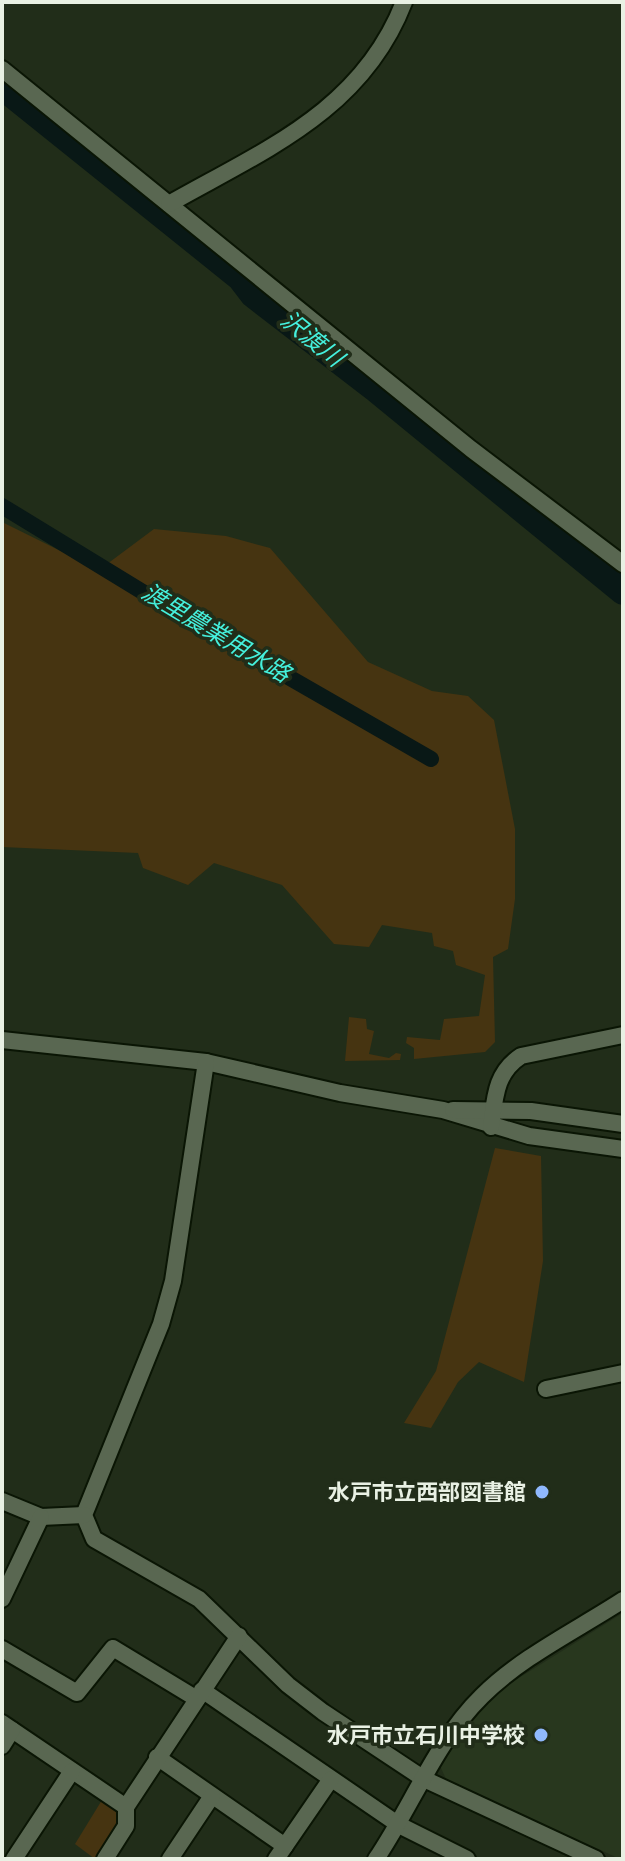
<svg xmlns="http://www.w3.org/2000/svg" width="625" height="1861" font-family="Raleway,'Noto Sans JP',sans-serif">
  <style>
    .built { fill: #28371e }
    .green { fill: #463411 }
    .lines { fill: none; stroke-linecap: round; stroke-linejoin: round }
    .canal { stroke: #091816; stroke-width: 16 }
    .river { stroke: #091816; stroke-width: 26 }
    .minor-casing { stroke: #0a1504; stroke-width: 20 }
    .minor { stroke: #596751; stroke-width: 16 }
    .poi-dot { fill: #8fb8fd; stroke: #212d19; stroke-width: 3 }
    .labels { text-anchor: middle; stroke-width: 7; stroke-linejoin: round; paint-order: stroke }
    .poi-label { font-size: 22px; font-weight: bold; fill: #e9f1e4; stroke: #212d19; text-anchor: end }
    .water-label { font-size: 24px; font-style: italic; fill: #45f0dd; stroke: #212d19 }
  </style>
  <rect width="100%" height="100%" fill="#212d19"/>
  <polygon class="built" points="623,1613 623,1859 620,1859 446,1779 440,1766 478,1710 501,1689"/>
  <g class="green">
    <polygon points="2,522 99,570 154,529 226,536 270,548 368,662 432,691 468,696 494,720 515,829 515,899 508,949 493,957 495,1042 485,1052 414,1059 414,1048 406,1043 407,1037 440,1040 444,1019 479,1016 485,975 456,965 453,951 434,946 432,933 382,925 369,947 334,944 282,885 214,863 188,885 143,868 138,853 2,847"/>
    <polygon points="349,1017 366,1019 367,1029 374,1031 369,1054 389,1058 396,1053 401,1054 400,1060 345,1061"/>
    <polygon points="495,1148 541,1156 543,1261 524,1382 479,1362 458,1382 431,1428 404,1423 436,1371"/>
    <polygon points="102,1800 119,1810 120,1822 95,1859 75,1844"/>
  </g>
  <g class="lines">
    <polyline class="canal" points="2,506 182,616 431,759"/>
    <polyline class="river" points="2,87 240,278 253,295 375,389 623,592"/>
    <defs>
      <g id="minor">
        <polyline points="2,69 471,449 623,564"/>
        <path d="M 169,204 C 264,150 362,111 404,2"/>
        <polyline points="2,1040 206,1062 340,1093 443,1110 529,1136 623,1149"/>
        <polyline points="206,1062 173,1281 161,1324 84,1515 94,1539 199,1599 288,1685 323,1712 424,1779 596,1859"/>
        <polyline points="453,1110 531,1111 623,1124"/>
        <path d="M 491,1127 C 495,1098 495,1073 521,1056 L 623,1035"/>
        <polyline points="546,1389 623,1373"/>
        <polyline points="2,1501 41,1517 84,1515"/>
        <polyline points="2,1599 41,1517"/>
        <polyline points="2,1649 77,1693 113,1648 197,1699"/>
        <polyline points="202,1690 399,1825 467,1859"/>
        <polyline points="2,1723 126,1807"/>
        <polyline points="2,1746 12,1730"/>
        <polyline points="157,1757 285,1846"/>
        <polyline points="14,1859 72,1771"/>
        <polyline points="105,1859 126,1826 126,1807 239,1636"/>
        <polyline points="170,1859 212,1796"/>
        <polyline points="276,1859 331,1779"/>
        <path d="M 376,1859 C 412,1806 436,1741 482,1696 C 521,1657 577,1630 623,1600"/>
      </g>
    </defs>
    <use href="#minor" class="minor-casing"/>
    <use href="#minor" class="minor"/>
  </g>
  <g class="poi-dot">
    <circle cx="542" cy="1492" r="8"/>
    <circle cx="541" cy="1735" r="8"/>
  </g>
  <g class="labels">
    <g class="poi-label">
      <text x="526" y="1500">水戸市立西部図書館</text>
      <text x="525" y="1743">水戸市立石川中学校</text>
    </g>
    <g class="water-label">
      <text transform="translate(312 339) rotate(39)" y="8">沢渡川</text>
      <text transform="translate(216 633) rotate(31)" y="8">渡里農業用水路</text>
    </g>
  </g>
  <rect width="625" height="1861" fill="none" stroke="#e9f1e4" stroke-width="8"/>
</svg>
